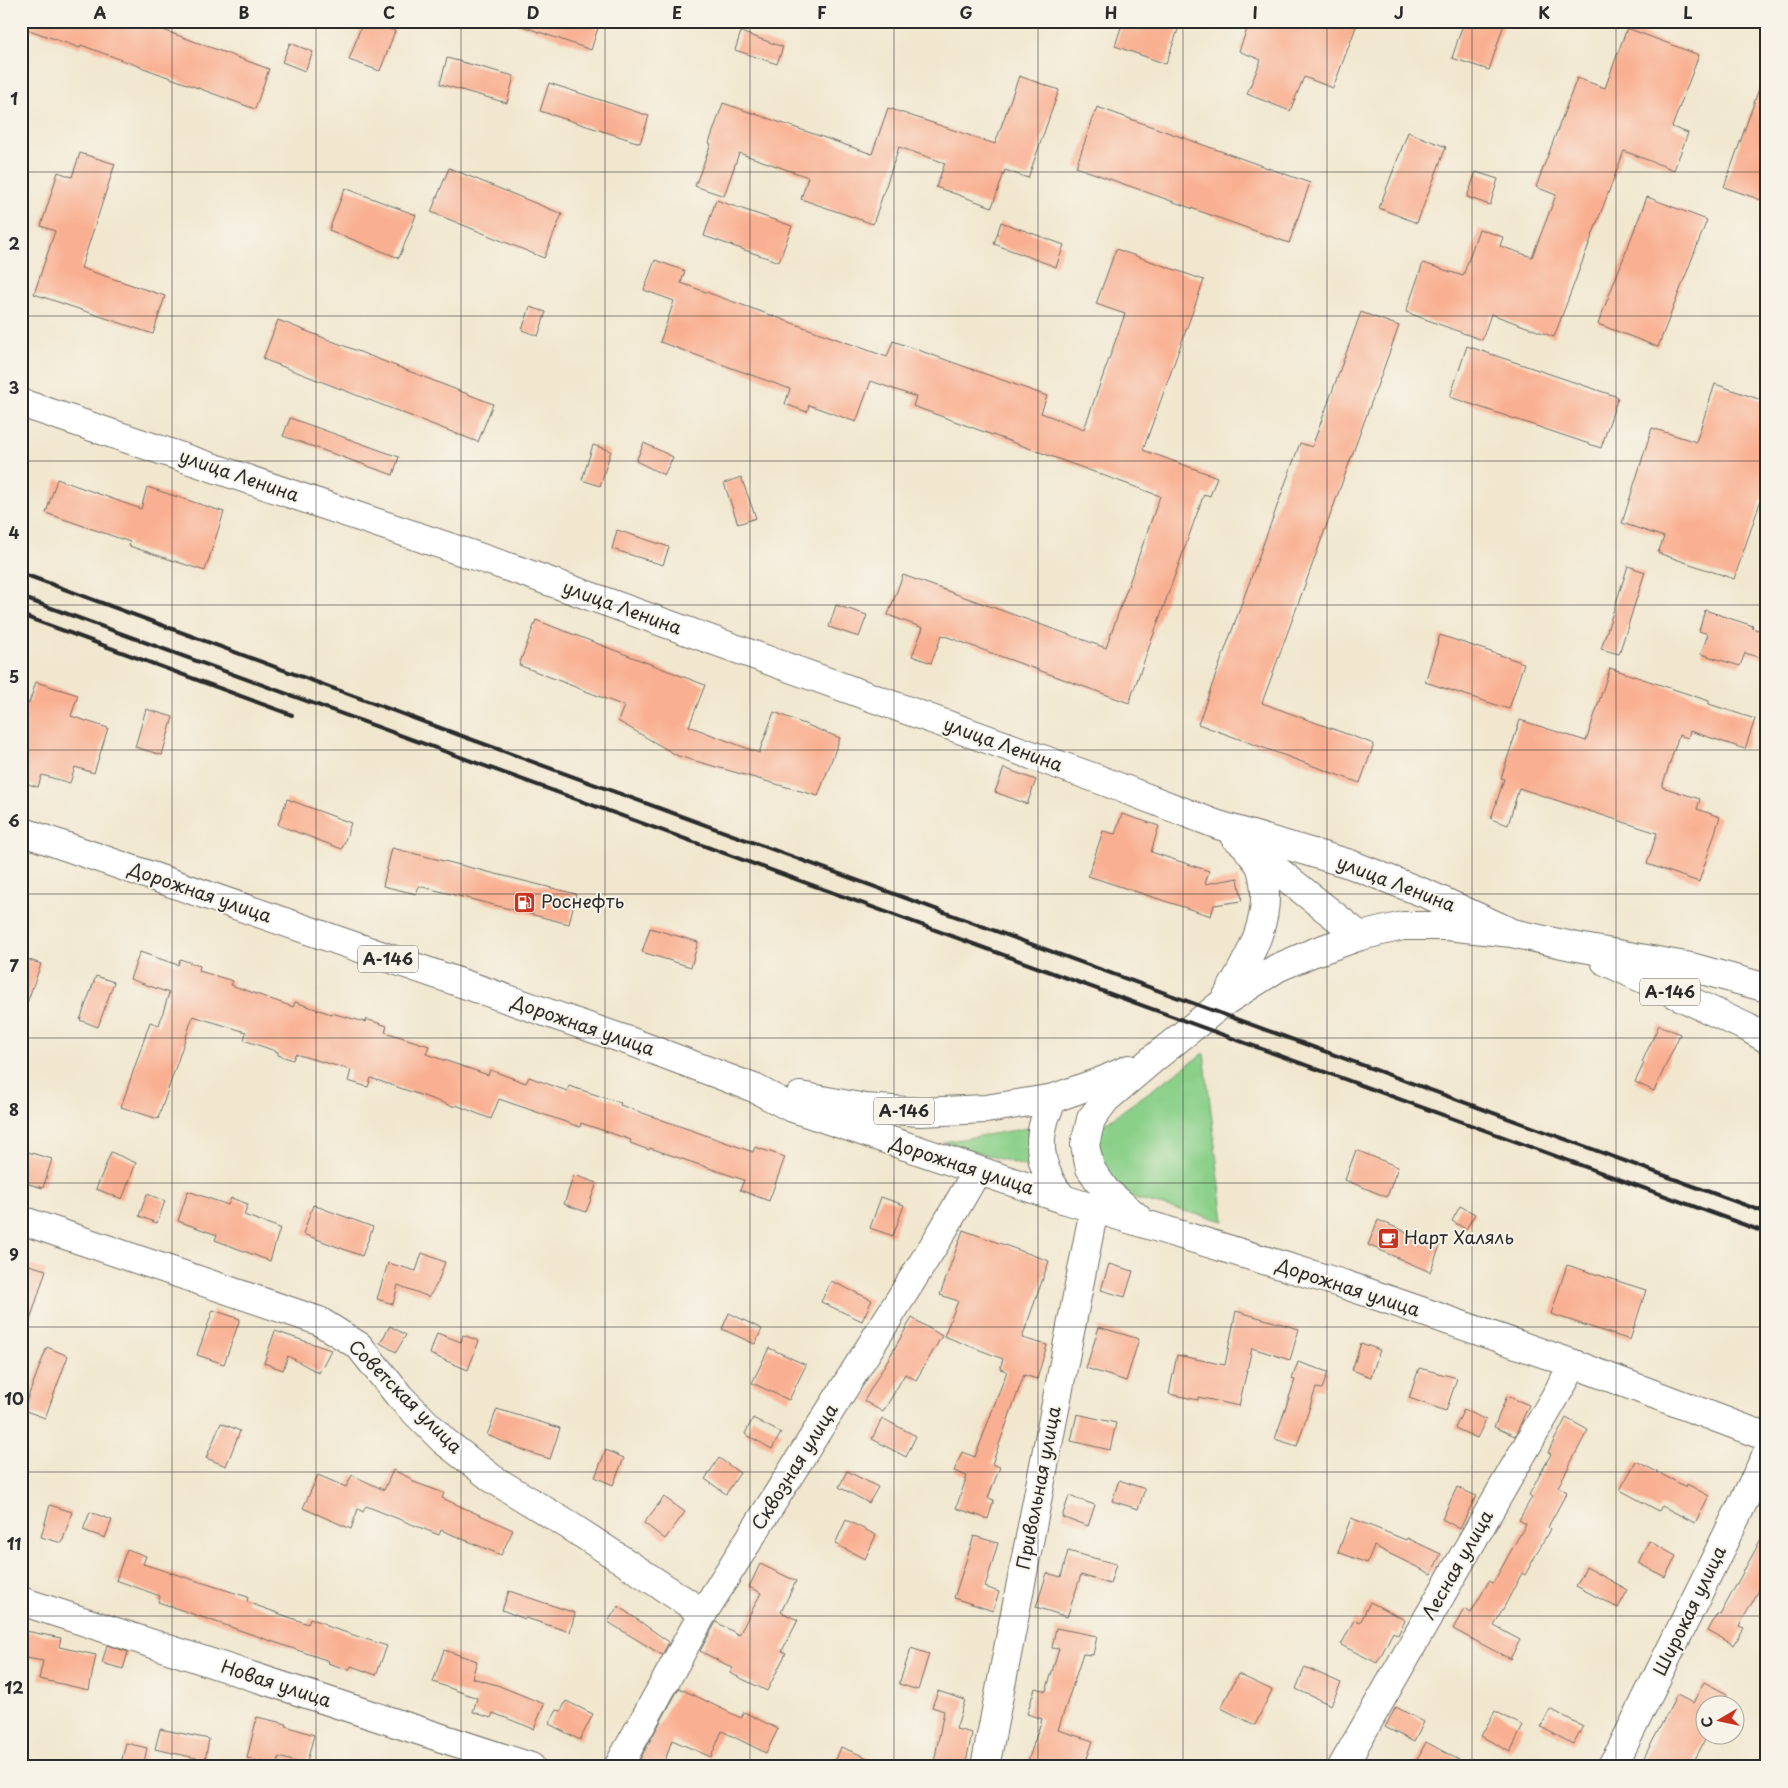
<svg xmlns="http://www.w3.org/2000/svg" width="1788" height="1788" font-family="'Playpen Sans',sans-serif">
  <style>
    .green { fill: #8ad089; stroke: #5a7e5a }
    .building { fill: #f9b092 }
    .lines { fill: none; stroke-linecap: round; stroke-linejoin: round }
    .minor-casing { stroke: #706d64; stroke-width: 30 }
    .major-casing { stroke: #706d64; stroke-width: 30 }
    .minor { stroke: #fff; stroke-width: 28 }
    .major { stroke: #fff; stroke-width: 28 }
    .rail { stroke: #2b2b2b; stroke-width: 4 }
    .grid { fill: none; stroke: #2b2b2b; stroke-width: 1; stroke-opacity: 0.55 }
    .labels { text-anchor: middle; stroke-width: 4; stroke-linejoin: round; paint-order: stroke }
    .shield { fill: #f7f3e8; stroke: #686764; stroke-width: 1 }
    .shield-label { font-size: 16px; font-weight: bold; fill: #2b2b2b }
    .street-label { font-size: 18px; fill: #2b2b2b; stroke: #f7f3e8 }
    .poi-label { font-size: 18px; fill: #2b2b2b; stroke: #f7f3e8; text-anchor: start }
    .neatline { fill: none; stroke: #2b2b2b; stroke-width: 2 }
    .grid-label { font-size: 16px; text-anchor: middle; font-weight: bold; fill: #2b2b2b }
  </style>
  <rect width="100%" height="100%" fill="#f7f3e8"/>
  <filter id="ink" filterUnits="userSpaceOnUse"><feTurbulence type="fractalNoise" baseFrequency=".02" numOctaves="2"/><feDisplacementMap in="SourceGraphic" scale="10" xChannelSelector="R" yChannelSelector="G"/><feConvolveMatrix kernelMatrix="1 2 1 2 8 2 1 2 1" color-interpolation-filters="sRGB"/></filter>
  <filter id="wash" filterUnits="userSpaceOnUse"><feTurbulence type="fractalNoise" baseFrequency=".0096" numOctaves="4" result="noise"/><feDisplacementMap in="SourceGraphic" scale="20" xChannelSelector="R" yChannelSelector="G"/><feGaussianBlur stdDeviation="1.12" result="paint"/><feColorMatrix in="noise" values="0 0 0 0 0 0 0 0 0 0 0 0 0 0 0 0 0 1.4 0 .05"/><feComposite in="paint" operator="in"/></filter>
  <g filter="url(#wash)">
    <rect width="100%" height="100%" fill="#f1e7cf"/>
    <g class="green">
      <polygon points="1204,1053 1224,1221 1135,1199 1115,1190 1095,1145 1104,1124"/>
      <polygon points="1028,1128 1031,1168 943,1142"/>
    </g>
    <g id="blocks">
      <g class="building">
        <polygon points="21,21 139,21 269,69 255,109 81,45 80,48 21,27"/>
        <polygon points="363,21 368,21 395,31 380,71 349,60"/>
        <polygon points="517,21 579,21 598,28 591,50 516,24"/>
        <polygon points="1123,21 1181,21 1166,64 1115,46"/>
        <polygon points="1250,21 1341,21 1356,27 1333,88 1304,77 1290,111 1247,94 1261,60 1239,51"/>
        <polygon points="1464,21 1505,21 1489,70 1452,58"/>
        <polygon points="1627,28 1699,55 1672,127 1688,133 1674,170 1624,151 1554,337 1491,314 1482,340 1406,312 1423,263 1463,276 1479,229 1503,237 1500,246 1532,257 1556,195 1536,187 1577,78 1605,88"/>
        <polygon points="741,32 783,47 777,64 735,50"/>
        <polygon points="290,43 313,52 305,71 282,62"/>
        <polygon points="447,58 514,76 507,103 440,84"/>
        <polygon points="1764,75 1767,76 1767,202 1724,187"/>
        <polygon points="1019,76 1059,90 1028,178 1005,170 992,207 936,187 945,163 899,147 873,224 801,199 808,177 739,153 724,196 695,186 711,144 709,143 723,103 872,154 888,108 995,144"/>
        <polygon points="549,83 649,116 640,143 540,111"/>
        <polygon points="1097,107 1310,183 1289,243 1076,167"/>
        <polygon points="1408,132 1446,147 1417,223 1379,208"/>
        <polygon points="80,153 115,164 81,268 165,296 153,334 34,294 55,231 41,226 58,172 72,177"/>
        <polygon points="449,168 562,214 544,258 431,212"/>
        <polygon points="1476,172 1498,179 1490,205 1467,197"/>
        <polygon points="345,188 416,215 399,258 329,230"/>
        <polygon points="1647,197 1707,220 1658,347 1598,324"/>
        <polygon points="716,200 792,226 779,262 704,236"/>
        <polygon points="1001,222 1064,245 1056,267 994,244"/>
        <polygon points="1116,249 1204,280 1143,450 1217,477 1210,496 1204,494 1129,703 942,635 931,663 912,656 923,628 888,615 903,575 1106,648 1160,496 913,406 916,397 871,381 856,422 809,405 807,412 785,404 790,389 660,342 674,301 644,290 655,260 685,271 681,283 887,357 893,341 1047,396 1041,413 1084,429 1125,314 1096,304"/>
        <polygon points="530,307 546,312 538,336 522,330"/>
        <polygon points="1361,312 1399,326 1262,703 1374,744 1360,783 1198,724 1300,443 1312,447"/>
        <polygon points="278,320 493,404 478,442 263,359"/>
        <polygon points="1467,346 1618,397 1601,448 1450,397"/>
        <polygon points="1715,384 1767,402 1767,482 1734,579 1658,553 1664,537 1622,523 1652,428 1696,442"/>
        <polygon points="290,418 399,457 393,475 283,436"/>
        <polygon points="644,443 673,457 664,475 636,461"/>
        <polygon points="593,445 611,451 600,486 582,480"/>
        <polygon points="741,477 756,518 738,524 724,483"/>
        <polygon points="57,479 141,509 147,487 224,512 205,571 129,546 130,542 46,513"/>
        <polygon points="617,530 669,547 663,565 612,549"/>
        <polygon points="1628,566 1645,572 1619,654 1601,649"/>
        <polygon points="836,605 867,615 859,637 829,627"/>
        <polygon points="1705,610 1753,626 1752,628 1767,633 1767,660 1745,653 1740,666 1701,654 1708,634 1699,631"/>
        <polygon points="536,620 705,685 689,726 759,753 774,712 840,738 818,796 678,756 618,721 624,706 519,665"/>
        <polygon points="1440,635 1524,663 1509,709 1425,682"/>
        <polygon points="1610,668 1709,701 1709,704 1755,719 1745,749 1690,731 1688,738 1679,735 1662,787 1700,799 1697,809 1720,817 1699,882 1647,864 1657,833 1519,788 1508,825 1491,819 1504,779 1501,778 1520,720 1586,741"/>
        <polygon points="36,682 78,695 71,716 108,728 94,773 75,767 70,783 42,775 38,787 21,782 21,701 29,703"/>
        <polygon points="146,709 173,717 162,755 135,747"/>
        <polygon points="1004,768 1036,780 1027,804 995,792"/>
        <polygon points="287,799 351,823 342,849 278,825"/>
        <polygon points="1122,814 1159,826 1151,852 1209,871 1205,884 1238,878 1242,901 1214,905 1211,916 1088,876 1103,831 1115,834"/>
        <polygon points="392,848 576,894 569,924 419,886 416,894 383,886"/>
        <polygon points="650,928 698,942 691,967 642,952"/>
        <polygon points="140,952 178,965 180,959 200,966 199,971 233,981 231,985 293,1007 295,1002 331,1014 331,1013 365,1022 366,1019 387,1026 385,1032 429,1046 426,1054 488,1075 490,1070 526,1083 529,1077 567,1091 569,1086 621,1103 620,1105 753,1152 755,1147 785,1157 769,1201 740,1190 744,1180 650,1148 649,1150 630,1143 631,1140 581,1123 580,1127 499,1099 491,1119 456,1105 455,1107 371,1078 368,1087 348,1081 351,1070 295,1054 293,1060 278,1055 278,1052 244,1040 246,1032 193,1016 158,1119 121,1107 150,1022 159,1025 169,993 130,979"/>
        <polygon points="21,957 41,964 23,1014 21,1013"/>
        <polygon points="96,976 114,982 98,1027 80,1020"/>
        <polygon points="1659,1025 1680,1034 1654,1091 1635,1082 1644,1063 1642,1062"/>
        <polygon points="21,1150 52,1159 43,1188 21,1182"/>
        <polygon points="1356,1150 1398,1167 1387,1197 1345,1180"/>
        <polygon points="111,1152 136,1163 122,1199 96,1189"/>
        <polygon points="574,1175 597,1183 586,1212 564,1204"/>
        <polygon points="188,1191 228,1205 231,1198 248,1204 244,1215 280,1228 270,1261 215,1240 217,1235 178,1221"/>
        <polygon points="147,1194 165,1201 157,1223 139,1216"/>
        <polygon points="881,1197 904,1205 893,1236 870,1228"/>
        <polygon points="313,1205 373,1227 362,1256 303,1234"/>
        <polygon points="1460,1206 1475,1214 1466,1229 1452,1221"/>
        <polygon points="1378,1220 1440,1246 1430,1272 1368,1245"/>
        <polygon points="963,1230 1049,1261 1022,1338 1047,1345 1037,1379 1024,1375 992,1464 1000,1467 988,1498 994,1500 988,1519 956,1508 967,1476 954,1471 962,1452 975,1457 1007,1371 1000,1369 1003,1359 944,1336 958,1301 940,1295"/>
        <polygon points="422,1253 445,1262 438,1282 429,1297 398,1285 393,1304 377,1299 388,1263 416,1271"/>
        <polygon points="1109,1264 1133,1271 1125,1297 1101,1290"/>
        <polygon points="29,1265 46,1270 25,1336 21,1335 21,1289"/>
        <polygon points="1567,1265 1646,1290 1630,1340 1551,1314"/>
        <polygon points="831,1281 872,1300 862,1321 821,1302"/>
        <polygon points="213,1310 240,1319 224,1364 197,1355"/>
        <polygon points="1236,1311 1299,1329 1290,1360 1252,1348 1239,1406 1198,1397 1198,1400 1169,1394 1177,1355 1225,1365"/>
        <polygon points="729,1313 762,1329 755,1344 722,1329"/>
        <polygon points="912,1318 942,1336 916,1380 905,1374 883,1412 864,1401"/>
        <polygon points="390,1326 406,1335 396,1352 380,1343"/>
        <polygon points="1099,1327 1139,1339 1126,1381 1086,1368"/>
        <polygon points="275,1331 331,1350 319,1373 288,1356 283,1370 264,1363"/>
        <polygon points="437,1333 461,1342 463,1335 479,1341 468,1370 430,1354"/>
        <polygon points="1361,1343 1380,1350 1371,1377 1352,1370"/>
        <polygon points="47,1347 68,1356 45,1418 23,1410"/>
        <polygon points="769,1348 806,1365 789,1400 752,1383"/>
        <polygon points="1298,1362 1328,1372 1322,1389 1316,1388 1297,1446 1275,1439 1295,1380 1292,1379"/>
        <polygon points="1419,1368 1457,1378 1446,1411 1409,1398"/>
        <polygon points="1507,1396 1529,1405 1515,1436 1494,1427"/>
        <polygon points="497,1409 560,1428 550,1459 531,1453 487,1435"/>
        <polygon points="1464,1409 1486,1420 1477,1438 1455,1428"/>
        <polygon points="1077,1414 1116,1423 1110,1450 1071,1441"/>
        <polygon points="753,1418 781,1433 772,1449 745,1434"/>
        <polygon points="882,1418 916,1436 906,1457 872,1439"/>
        <polygon points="1566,1418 1588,1430 1558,1487 1567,1492 1548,1527 1550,1529 1525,1575 1522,1573 1494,1626 1520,1640 1510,1659 1453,1629 1464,1609 1471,1613 1489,1581 1493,1583 1526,1524 1519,1520 1532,1497 1529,1495 1551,1454 1548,1452"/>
        <polygon points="221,1423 240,1431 226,1466 206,1458"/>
        <polygon points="606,1450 624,1458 613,1485 595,1477"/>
        <polygon points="719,1458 740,1473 726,1494 705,1479"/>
        <polygon points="1636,1461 1686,1487 1687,1484 1709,1496 1695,1523 1662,1506 1659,1511 1620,1490"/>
        <polygon points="393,1470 412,1479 411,1481 444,1493 442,1498 513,1530 501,1555 441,1530 439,1535 366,1506 363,1512 358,1509 351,1529 303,1508 318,1475 346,1487 352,1475 384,1490"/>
        <polygon points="847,1471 878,1487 869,1503 839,1487"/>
        <polygon points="1119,1480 1145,1489 1138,1509 1112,1501"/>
        <polygon points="1457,1487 1476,1496 1460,1529 1442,1519"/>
        <polygon points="1069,1496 1095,1505 1088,1526 1062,1517"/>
        <polygon points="664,1497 685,1512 665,1539 644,1523"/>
        <polygon points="50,1505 72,1512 62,1543 41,1537"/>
        <polygon points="90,1512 112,1520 105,1538 83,1530"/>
        <polygon points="1351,1518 1406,1540 1407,1538 1441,1554 1431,1574 1374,1546 1367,1563 1338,1552"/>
        <polygon points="846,1520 876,1535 865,1559 835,1544"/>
        <polygon points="1767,1528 1767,1576 1739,1626 1744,1628 1734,1645 1708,1631 1717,1614 1720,1615"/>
        <polygon points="974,1536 998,1543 985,1587 999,1592 993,1611 954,1598"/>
        <polygon points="1649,1541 1676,1556 1665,1577 1638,1563"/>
        <polygon points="127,1549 146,1556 143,1564 248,1597 247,1602 308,1624 310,1618 326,1624 326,1626 387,1646 376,1675 351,1666 349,1670 328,1663 329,1661 158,1602 160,1596 116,1580"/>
        <polygon points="1068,1551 1116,1564 1110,1584 1081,1575 1067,1617 1036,1607 1047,1573 1061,1577"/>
        <polygon points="760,1564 796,1581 781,1612 798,1620 782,1651 786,1653 767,1691 730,1673 733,1668 700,1651 716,1622 739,1635 761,1593 749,1587"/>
        <polygon points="1586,1567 1628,1590 1618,1608 1576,1586"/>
        <polygon points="509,1591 575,1613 570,1632 526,1618 525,1619 502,1610"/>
        <polygon points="1370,1602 1405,1620 1398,1635 1393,1632 1377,1663 1341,1645 1354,1620 1360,1623"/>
        <polygon points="618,1606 669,1642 662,1655 608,1622"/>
        <polygon points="1056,1628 1097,1636 1093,1655 1083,1654 1058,1730 1093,1741 1084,1767 1026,1767 1042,1719 1027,1714 1035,1688 1046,1691 1059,1649 1052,1648"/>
        <polygon points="21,1630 61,1638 59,1647 96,1655 89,1690 39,1679 43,1661 21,1657"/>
        <polygon points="107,1645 128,1652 123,1669 102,1663"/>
        <polygon points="911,1648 929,1654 918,1690 899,1684"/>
        <polygon points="444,1650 477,1661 472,1678 497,1685 544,1704 534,1729 493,1713 491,1718 473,1712 477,1698 433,1682"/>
        <polygon points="1305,1667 1341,1683 1331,1705 1296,1689"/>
        <polygon points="1238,1674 1272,1690 1255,1725 1221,1708"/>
        <polygon points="1704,1682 1727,1694 1721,1706 1706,1706 1705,1736 1707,1736 1691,1767 1683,1767 1667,1758 1662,1767 1639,1767 1677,1695 1693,1703"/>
        <polygon points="679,1688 741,1718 744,1712 778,1729 766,1753 722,1731 711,1757 672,1740 663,1767 640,1759"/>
        <polygon points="938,1691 965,1700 956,1729 972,1733 965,1767 933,1767 944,1711 932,1707"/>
        <polygon points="566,1701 593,1714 580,1740 549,1724 557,1710 561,1711"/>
        <polygon points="1396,1707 1424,1722 1414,1742 1385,1727"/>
        <polygon points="1550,1709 1583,1726 1573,1744 1541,1727"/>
        <polygon points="1495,1711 1523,1726 1510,1752 1481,1736"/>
        <polygon points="257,1717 287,1724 286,1726 314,1735 306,1765 279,1757 277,1765 247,1758"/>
        <polygon points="160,1729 209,1739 205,1760 155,1749"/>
        <polygon points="1426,1742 1472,1767 1413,1767"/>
        <polygon points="126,1743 147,1748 143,1767 120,1767"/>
        <polygon points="841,1747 887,1766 887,1767 833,1767"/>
      </g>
    </g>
  </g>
  <g filter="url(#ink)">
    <use href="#blocks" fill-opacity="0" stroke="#706d64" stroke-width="1"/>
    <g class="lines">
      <defs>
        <g id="minor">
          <polyline points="21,403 523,572 1098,779 1218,825 1350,864 1429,895 1506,930"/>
          <polyline points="1234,836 1360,936"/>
          <path d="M 1224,1002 C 1244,965 1271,926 1264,882 C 1263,876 1262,869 1259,864 C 1256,859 1252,855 1249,851"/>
          <polyline points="21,1220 319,1321 359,1346 400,1397 444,1441 493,1479 570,1526 703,1613"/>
          <polyline points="21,1601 531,1767"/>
          <polyline points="618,1767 703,1613 939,1237 977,1171"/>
          <polyline points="985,1767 1094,1209"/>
          <polyline points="1342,1767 1574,1364"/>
          <polyline points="1611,1767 1621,1750 1767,1454"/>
        </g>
        <g id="major">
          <polyline points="21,831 632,1042 754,1088 790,1107 1063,1199 1343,1284 1574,1364 1767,1437"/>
          <polyline points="1605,961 1748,1028 1767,1039"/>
          <polyline points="800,1096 865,1108 920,1112 986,1109 1054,1098 1102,1081 1129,1069"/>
          <path d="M 1054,1098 C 1039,1124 1036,1153 1050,1180 C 1053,1187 1059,1193 1063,1199"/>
          <polyline points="1137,1217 1106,1191 1090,1168 1085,1145 1091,1119 1106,1099 1153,1059 1224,1002 1277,968 1312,953 1360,936 1403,926 1447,926 1512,933 1572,946 1691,967 1767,988"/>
        </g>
      </defs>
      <use href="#minor" class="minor-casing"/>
      <use href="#major" class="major-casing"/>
      <use href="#minor" class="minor"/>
      <use href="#major" class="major"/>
      <g class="rail">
        <polyline points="21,573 462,736 1767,1213"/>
        <polyline points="21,597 1767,1233"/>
        <polyline points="21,615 292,715"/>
      </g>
    </g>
  </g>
  <path class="grid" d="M 172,21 L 172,1767M 316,21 L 316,1767M 461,21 L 461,1767M 605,21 L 605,1767M 750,21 L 750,1767M 894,21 L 894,1767M 1038,21 L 1038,1767M 1183,21 L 1183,1767M 1327,21 L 1327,1767M 1472,21 L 1472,1767M 1616,21 L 1616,1767M 21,172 L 1767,172M 21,316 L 1767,316M 21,461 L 1767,461M 21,605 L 1767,605M 21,750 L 1767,750M 21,894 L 1767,894M 21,1038 L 1767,1038M 21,1183 L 1767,1183M 21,1327 L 1767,1327M 21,1472 L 1767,1472M 21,1616 L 1767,1616"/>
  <defs>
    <symbol id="fuel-square" viewBox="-11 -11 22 22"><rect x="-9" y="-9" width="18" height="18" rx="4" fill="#c8321e" stroke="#f7f3e8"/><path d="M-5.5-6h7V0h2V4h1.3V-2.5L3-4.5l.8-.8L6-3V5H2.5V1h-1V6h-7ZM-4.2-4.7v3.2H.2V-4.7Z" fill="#fff"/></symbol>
    <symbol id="cafe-square" viewBox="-11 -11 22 22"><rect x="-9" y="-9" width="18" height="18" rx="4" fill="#c8321e" stroke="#f7f3e8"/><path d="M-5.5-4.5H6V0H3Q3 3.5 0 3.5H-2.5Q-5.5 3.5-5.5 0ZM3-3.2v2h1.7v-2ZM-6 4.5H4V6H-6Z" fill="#fff"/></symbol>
  </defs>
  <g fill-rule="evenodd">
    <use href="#fuel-square" x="512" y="890" width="25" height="25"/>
    <use href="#cafe-square" x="1376" y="1226" width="25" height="25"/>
  </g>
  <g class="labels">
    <g class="shield">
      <rect x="358" y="945.5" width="60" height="27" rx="4"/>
      <rect x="1640" y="978.5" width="60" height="27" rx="4"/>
      <rect x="874" y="1097.5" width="60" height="27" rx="4"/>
    </g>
    <g class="shield-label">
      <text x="388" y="965">А-146</text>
      <text x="1670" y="998">А-146</text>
      <text x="904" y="1117">А-146</text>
    </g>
    <g class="street-label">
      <text transform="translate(239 476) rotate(19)" y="6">улица Ленина</text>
      <text transform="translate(622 608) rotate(20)" y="6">улица Ленина</text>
      <text transform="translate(1003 745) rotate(20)" y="6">улица Ленина</text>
      <text transform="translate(1396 884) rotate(21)" y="6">улица Ленина</text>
      <text transform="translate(200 893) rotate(19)" y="6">Дорожная улица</text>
      <text transform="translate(583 1026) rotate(19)" y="6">Дорожная улица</text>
      <text transform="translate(962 1166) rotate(18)" y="6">Дорожная улица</text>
      <text transform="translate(1348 1288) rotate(18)" y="6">Дорожная улица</text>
      <text transform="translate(405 1397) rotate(45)" y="6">Советская улица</text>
      <text transform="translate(795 1467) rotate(-58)" y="6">Сквозная улица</text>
      <text transform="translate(1039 1488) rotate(-79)" y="6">Привольная улица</text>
      <text transform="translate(1458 1565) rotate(-60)" y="6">Лесная улица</text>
      <text transform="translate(1690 1611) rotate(-64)" y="6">Широкая улица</text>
      <text transform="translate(276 1684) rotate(18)" y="6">Новая улица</text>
    </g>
    <g class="poi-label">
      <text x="541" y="908">Роснефть</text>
      <text x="1404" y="1244">Нарт Халяль</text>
    </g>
  </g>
  <rect width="1788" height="1788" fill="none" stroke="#f7f3e8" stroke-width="55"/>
  <g transform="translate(1720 1720) rotate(261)"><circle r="24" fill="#f7f3e8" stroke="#a5a39c"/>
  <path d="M0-4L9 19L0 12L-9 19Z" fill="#c8321e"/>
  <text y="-8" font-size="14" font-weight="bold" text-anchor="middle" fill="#2b2b2b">С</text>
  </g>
  <rect x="28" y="28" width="1732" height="1732" class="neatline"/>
  <g class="grid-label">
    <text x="100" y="19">A</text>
    <text x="244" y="19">B</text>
    <text x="389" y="19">C</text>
    <text x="533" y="19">D</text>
    <text x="677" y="19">E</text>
    <text x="822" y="19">F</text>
    <text x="966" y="19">G</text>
    <text x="1111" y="19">H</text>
    <text x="1255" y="19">I</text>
    <text x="1399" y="19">J</text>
    <text x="1544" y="19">K</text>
    <text x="1688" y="19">L</text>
    <text x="14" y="105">1</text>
    <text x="14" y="250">2</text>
    <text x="14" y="394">3</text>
    <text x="14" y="539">4</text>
    <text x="14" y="683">5</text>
    <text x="14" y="827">6</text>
    <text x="14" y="972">7</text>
    <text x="14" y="1116">8</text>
    <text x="14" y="1261">9</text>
    <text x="14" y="1405">10</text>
    <text x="14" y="1550">11</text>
    <text x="14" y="1694">12</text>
  </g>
</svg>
